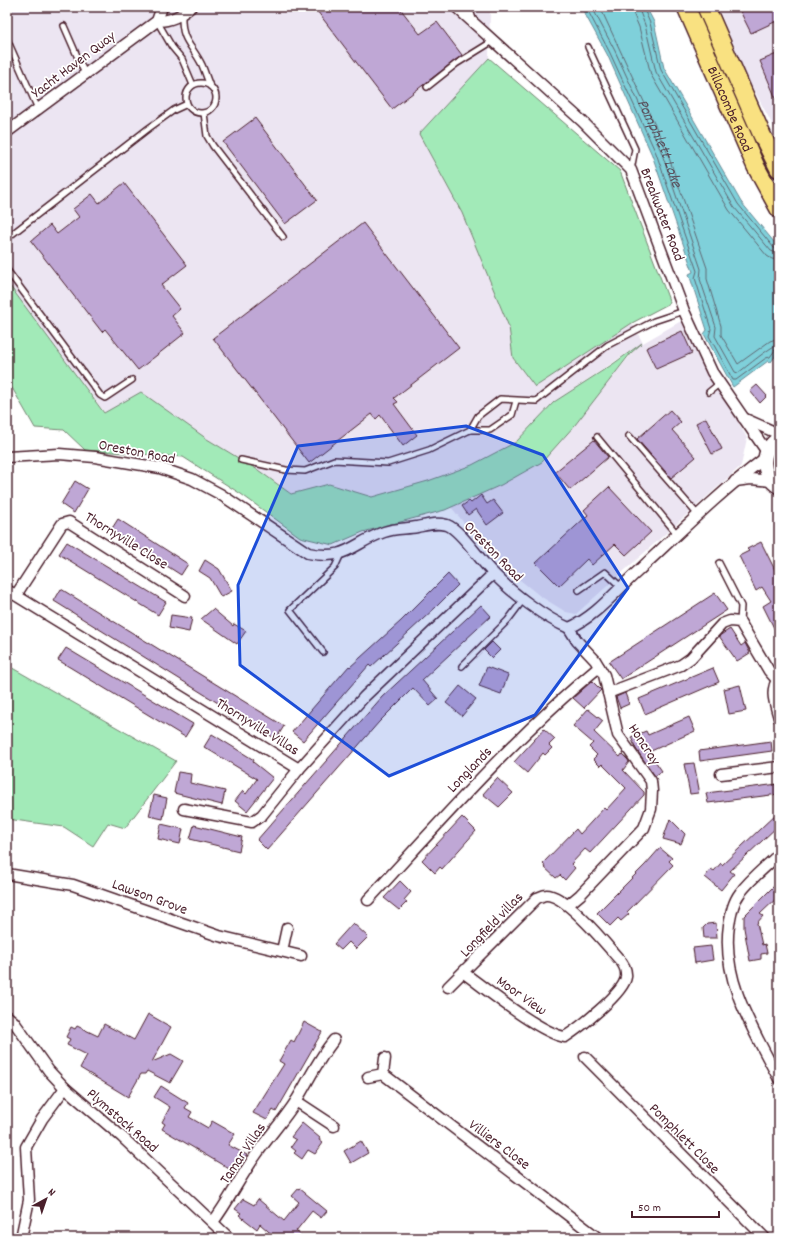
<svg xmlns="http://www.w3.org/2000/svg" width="786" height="1245" font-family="Dekko,sans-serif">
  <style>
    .built { fill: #ece5f2 }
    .green { fill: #a2eab8; stroke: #768472 }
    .water { fill: #7fd0da; stroke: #6a8994 }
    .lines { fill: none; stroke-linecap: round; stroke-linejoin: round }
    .shore { stroke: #5f6671; stroke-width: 1 }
    .building { fill: #bfa7d5; stroke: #4a1f2b }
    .service-casing { stroke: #4a1f2b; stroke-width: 8 }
    .minor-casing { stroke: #4a1f2b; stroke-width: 13 }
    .tertiary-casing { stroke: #4a1f2b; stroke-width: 16 }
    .primary-casing { stroke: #4a1f2b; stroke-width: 20 }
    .service { stroke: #fff; stroke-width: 5 }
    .minor { stroke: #fff; stroke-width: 10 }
    .tertiary { stroke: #fff; stroke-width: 13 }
    .primary { stroke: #f9e181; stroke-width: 17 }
    .marked { fill: #1d4ed8; fill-opacity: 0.2; stroke: #1d4ed8; stroke-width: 3; stroke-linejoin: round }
    .labels { text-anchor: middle; stroke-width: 3.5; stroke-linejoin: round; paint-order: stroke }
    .street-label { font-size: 15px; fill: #4a1f2b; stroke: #fff }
    .water-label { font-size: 16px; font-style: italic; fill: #5a5460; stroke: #fff }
  </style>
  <rect width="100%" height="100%" fill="#fff"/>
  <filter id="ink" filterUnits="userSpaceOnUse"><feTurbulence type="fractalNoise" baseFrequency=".025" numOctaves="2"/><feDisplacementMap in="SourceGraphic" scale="8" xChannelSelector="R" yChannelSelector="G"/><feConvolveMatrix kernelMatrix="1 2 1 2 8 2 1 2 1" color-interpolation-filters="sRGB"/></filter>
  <g filter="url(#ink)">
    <g class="built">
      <polygon points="7,7 490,7 489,58 419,134 462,213 509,327 513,359 535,387 632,323 643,343 681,321 747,438 741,466 576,614 566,612 540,596 494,559 451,507 501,485 542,462 639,345 554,402 516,442 472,465 428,481 372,497 329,484 292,494 258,470 207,439 105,413 7,282"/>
      <polygon points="718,7 779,7 779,137 747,77"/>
    </g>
    <g class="green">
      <polygon points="489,58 620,171 670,303 632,323 535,387 513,358 509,327 462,213 419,134"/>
      <polygon points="7,282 104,413 141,392 207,439 258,470 291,494 329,484 372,497 428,481 472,465 516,442 554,402 613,364 642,343 630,354 575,425 542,462 501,485 445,510 363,532 333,545 300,537 241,494 183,457 85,450 64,430 35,428 7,379"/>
      <polygon points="7,665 176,761 125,828 108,823 93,846 64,827 7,819"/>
    </g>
    <polygon class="water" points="581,7 646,7 654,22 664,68 741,202 779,248 779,351 771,362 768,361 733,387 704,334 707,330 689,274 693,272 652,155 607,54"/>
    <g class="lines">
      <g class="shore">
        <polyline points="586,7 610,53 656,153 697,271 695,278 711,329 709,336 733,380 736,380 766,358 770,357 775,350 779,350"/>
        <path d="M 592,7 L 615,51 L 661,151 L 701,269 L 700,279 L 716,327 L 715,336 L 735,372 L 738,373 C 746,367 772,345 779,344"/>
        <path id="s1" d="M 600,7 L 666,149 L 707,268 L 707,279 L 721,326 L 721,335 L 738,364 L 770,341 L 779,338"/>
        <polyline points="632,7 633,13 639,27 651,75 729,210 767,256 772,259 779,260"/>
        <polyline points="638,7 645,25 656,72 734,207 771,251 779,254"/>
        <polyline points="643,7 650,23 661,70 738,204 774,248 779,249"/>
      </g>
    </g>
    <g class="building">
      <polygon points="314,7 399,7 420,34 437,22 462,55 392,109"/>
      <polygon points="738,7 779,7 779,20 751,33"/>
      <polygon points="779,53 779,106 760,61"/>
      <polygon points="255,118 317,200 285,224 223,142"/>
      <polygon points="124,183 187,265 161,285 180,309 172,316 185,333 138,370 105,329 102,332 31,241 50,225 57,234 79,217 73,209 92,194 99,203"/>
      <polygon points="363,223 459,348 394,398 398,402 394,404 417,435 403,446 380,415 376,419 372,414 309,463 213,338"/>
      <polygon points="682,331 692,353 656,369 646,348"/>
      <polygon points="757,385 767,396 760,403 750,391"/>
      <polygon points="670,410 681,422 672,430 696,457 671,478 637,439"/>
      <polygon points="706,418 722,449 712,454 696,423"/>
      <polygon points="594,440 608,457 570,490 555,472"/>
      <polygon points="75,481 88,489 74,513 61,504"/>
      <polygon points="609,487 651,532 626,555 615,544 592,565 587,559 559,586 536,563 588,515 584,510"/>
      <polygon points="481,495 487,504 493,500 503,513 487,525 476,509 468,515 462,506 469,501 471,503"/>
      <polygon points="118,519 188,564 181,575 111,530"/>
      <polygon points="67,542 166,602 158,615 59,554"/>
      <polygon points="761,542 779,578 779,638 763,606 771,601 762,587 756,591 739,556 749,551 747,549"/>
      <polygon points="205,560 219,569 232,591 221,597 210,578 199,571"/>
      <polygon points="448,574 458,585 435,608 371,667 369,665 303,741 292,732 349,666 350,667 401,621"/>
      <polygon points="61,589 284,726 276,739 54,601"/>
      <polygon points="715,593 727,610 621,679 609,662"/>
      <polygon points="481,605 491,616 422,680 438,699 430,706 413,688 379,722 267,850 257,840 382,697"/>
      <polygon points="213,609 233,626 234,624 246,631 237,644 201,619"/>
      <polygon points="171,615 192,618 189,632 169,628"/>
      <polygon points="730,629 741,646 745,643 750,653 737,661 719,636"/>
      <polygon points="492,642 500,650 492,658 484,650"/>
      <polygon points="66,648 193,724 185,737 58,660"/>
      <polygon points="487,667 508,675 501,694 479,686"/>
      <polygon points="713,668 719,682 645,714 639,699"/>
      <polygon points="592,681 601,690 584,708 573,698"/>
      <polygon points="740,685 746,711 729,714 724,689"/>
      <polygon points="460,686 476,699 462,716 446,703"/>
      <polygon points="625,693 629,704 620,708 616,697"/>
      <polygon points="588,709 603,721 594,732 620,757 622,754 628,760 629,762 623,770 644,792 644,795 590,853 585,849 571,864 575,868 565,880 560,875 556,878 544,867 545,865 543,863 576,829 580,834 604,808 606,810 626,788 602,764 600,766 593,759 597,755 589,747 593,743 573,726"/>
      <polygon points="689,717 695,731 649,752 662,771 655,776 636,749 631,737 646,731 648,735"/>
      <polygon points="544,729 555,739 549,745 552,748 545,755 543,753 527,773 514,762"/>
      <polygon points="212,734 254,760 253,762 273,778 247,811 235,801 243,791 246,794 257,779 204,747"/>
      <polygon points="771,741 772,751 700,761 699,751"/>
      <polygon points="694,763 699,789 698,793 690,794 684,764"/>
      <polygon points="178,772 191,774 190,783 225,791 222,805 174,793"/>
      <polygon points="497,778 513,793 499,807 483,794"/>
      <polygon points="778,784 779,794 708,803 706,793"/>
      <polygon points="154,795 167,798 163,819 149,816"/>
      <polygon points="779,811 779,825 730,871 734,874 721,890 705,877 711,869 714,871 721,863 722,865"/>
      <polygon points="462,817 476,831 442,869 440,867 435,873 422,860"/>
      <polygon points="670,819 685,834 681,844 663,839"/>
      <polygon points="161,824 183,829 180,844 158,839"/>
      <polygon points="194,825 242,837 239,851 190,839"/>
      <polygon points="660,848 672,858 669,861 673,865 627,912 629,914 621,921 618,918 610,926 597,913 645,865"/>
      <polygon points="400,881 411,892 404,900 407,902 399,910 384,898"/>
      <polygon points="779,881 779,896 760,914 763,916 757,923 762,945 765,944 767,953 761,954 761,959 750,961 744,928 744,916"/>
      <polygon points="353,923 368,937 356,949 349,942 341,950 334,944"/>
      <polygon points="716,923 717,938 704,938 703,928 707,924"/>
      <polygon points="711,946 713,960 695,963 693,948"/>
      <polygon points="148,1014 171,1027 152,1062 171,1054 183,1061 170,1083 147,1071 145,1074 141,1074 128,1097 80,1068 87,1055 67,1045 70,1039 66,1037 71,1027 75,1029 77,1026 98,1036 104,1024 134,1040"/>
      <polygon points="304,1022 322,1032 276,1112 273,1110 267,1120 253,1113 284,1064 279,1061 291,1040 294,1042"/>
      <polygon points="161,1086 188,1103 185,1108 192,1112 189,1117 208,1128 212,1121 235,1134 228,1145 247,1155 236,1173 162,1129 165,1124 162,1122 170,1107 154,1097"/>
      <polygon points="302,1123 320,1138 319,1140 323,1143 315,1154 308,1150 302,1159 294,1153 296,1151 291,1147 296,1140 291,1137"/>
      <polygon points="361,1141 368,1153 351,1163 344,1151"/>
      <polygon points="299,1188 327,1211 321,1218 312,1211 296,1231 304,1238 276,1238 260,1224 257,1229 239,1215 241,1213 235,1209 243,1199 254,1205 258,1199 284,1221 299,1202 292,1196"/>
    </g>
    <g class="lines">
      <defs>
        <g id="service">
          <polyline points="469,7 473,19"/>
          <path d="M 182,14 C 181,42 191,43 202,65 C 205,72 207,79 210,86"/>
          <polyline points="157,21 172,47 182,59 193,85"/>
          <polyline points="64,26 85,74"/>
          <polyline points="7,39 38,109"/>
          <polyline points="588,47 635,149 631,170"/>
          <circle cx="201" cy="98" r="15"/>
          <polyline points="427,87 456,64 493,41"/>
          <polyline points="204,113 207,136 213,146 283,237"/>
          <polyline points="7,238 149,128 174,110 187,104"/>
          <polyline points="7,270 100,395 105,398 132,380"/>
          <polyline points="709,392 720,383"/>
          <polyline points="470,430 478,416 500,399 536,401 608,345 654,321 684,311"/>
          <polyline points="629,436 698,515"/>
          <polyline points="597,437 678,535"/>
          <polyline points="241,460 286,470 305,471 334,460 388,463 429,450 470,430 490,430 512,415 516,401"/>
          <polyline points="719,563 741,606 740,622"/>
          <polyline points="579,590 605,572 621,587"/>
          <polyline points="323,652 290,610 335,567 341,554"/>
          <polyline points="462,666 508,620 523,600"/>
        </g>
        <g id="minor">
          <polyline points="456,7 582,121 631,170 684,311 712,372 767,452"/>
          <path d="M 157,21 C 171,21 180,16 191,7"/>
          <polyline points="7,132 157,21 162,7"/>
          <polyline points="743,418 779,434"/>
          <path d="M 7,457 L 59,454 L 95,457 L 160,468 L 192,479 L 220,494 L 308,553 C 347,561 351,544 384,532 C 394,528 406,529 417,527 C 427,525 436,522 447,525 C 461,530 481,562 493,573 C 511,592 545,618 569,628 C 595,617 616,591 637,572 C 679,533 720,492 765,458"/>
          <polyline points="735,481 751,479 771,481"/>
          <polyline points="7,590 299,769"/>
          <polyline points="16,595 62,524 69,522 185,596"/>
          <path d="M 779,677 C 769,691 775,703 779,718"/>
          <polyline points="608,693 681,665 691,658 722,624 730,621 740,622 769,671 777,680"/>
          <polyline points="721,774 779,767"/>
          <polyline points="184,809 252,822 262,815 299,769 364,697 493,574"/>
          <path d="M 779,854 C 766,867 751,878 740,893 C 733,902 731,914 729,925 C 721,980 754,1031 779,1079"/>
          <polyline points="7,874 73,885 219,936 301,956"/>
          <path d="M 368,900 C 443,819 514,737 599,667"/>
          <polyline points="568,905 580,895 644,828 651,809 652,791 651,781 618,735 604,675 595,660 577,641 569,628"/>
          <polyline points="282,951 287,928"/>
          <path d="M 448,987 L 537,898 C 540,897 544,895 546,895 C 565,894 605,943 618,958 C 623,963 627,969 626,977 C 624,993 579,1028 565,1037 C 540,1033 486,989 464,973"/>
          <polyline points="7,1016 14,1022 49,1071 65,1088 122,1137 229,1238"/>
          <polyline points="585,1057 765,1238"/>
          <polyline points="383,1074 598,1238"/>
          <polyline points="368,1077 383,1074 385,1058"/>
          <polyline points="296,1101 334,1126"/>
          <path d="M 213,1222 C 229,1201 240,1177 256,1155 C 268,1137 284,1120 296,1101 C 309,1080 318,1059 334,1040"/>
          <polyline points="21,1238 29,1200 26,1147 42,1119 65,1088"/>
        </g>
        <path id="tertiary" d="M 779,438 C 760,449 760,476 779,487"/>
        <g id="primary">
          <path id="s2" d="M 686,7 L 756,167 L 779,209"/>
          <polyline points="706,7 762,135 779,169"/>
        </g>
      </defs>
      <use href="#service" class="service-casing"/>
      <use href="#minor" class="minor-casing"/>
      <use href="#tertiary" class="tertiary-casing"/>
      <use href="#primary" class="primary-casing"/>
      <use href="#service" class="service"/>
      <use href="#minor" class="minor"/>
      <use href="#tertiary" class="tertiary"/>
      <use href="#primary" class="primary"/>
    </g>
  </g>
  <path class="marked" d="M 466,426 L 543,455 L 628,588 L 535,715 L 389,776 L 240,665 L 238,585 L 298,446 Z"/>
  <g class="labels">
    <g class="street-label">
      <text transform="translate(73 64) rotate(-37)" y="5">Yacht Haven Quay</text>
      <text dy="5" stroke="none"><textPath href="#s2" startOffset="111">Billacombe Road</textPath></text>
      <text transform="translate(663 214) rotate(69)" y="5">Breakwater Road</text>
      <text transform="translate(137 451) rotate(11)" y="5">Oreston Road</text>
      <text transform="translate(127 540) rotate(32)" y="5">Thornyville Close</text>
      <text transform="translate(494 551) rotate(46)" y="5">Oreston Road</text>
      <text transform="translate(258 726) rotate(32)" y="5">Thornyville Villas</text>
      <text transform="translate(645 744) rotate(57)" y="5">Honcray</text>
      <text transform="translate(469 769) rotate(-46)" y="5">Longlands</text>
      <text transform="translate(150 896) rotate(20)" y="5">Lawson Grove</text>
      <text transform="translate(491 924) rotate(-46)" y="5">Longfield villas</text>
      <text transform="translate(522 995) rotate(35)" y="5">Moor View</text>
      <text transform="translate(123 1120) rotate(41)" y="5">Plymstock Road</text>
      <text transform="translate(685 1138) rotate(45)" y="5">Pomphlett Close</text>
      <text transform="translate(500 1144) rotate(37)" y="5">Villiers Close</text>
      <text transform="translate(242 1153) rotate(-56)" y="5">Tamar Villas</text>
    </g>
    <g class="water-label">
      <text dy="6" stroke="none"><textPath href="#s1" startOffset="149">Pomphlett Lake</textPath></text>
    </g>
  </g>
  <rect width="786" height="1245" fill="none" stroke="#fff" stroke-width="24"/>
  <rect x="12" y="12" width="762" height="1221" fill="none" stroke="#4a1f2b" stroke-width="1.5" filter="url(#ink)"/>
  <g transform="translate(46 1199) rotate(40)" stroke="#ffffff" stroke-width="3" paint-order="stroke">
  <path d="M0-3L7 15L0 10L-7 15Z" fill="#4a1f2b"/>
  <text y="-6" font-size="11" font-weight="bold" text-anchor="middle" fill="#4a1f2b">N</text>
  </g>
  <path d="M632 1211v6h87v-6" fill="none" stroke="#4a1f2b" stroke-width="2"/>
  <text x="638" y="1211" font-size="12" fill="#4a1f2b" stroke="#ffffff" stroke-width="3" paint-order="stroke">50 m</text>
</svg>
